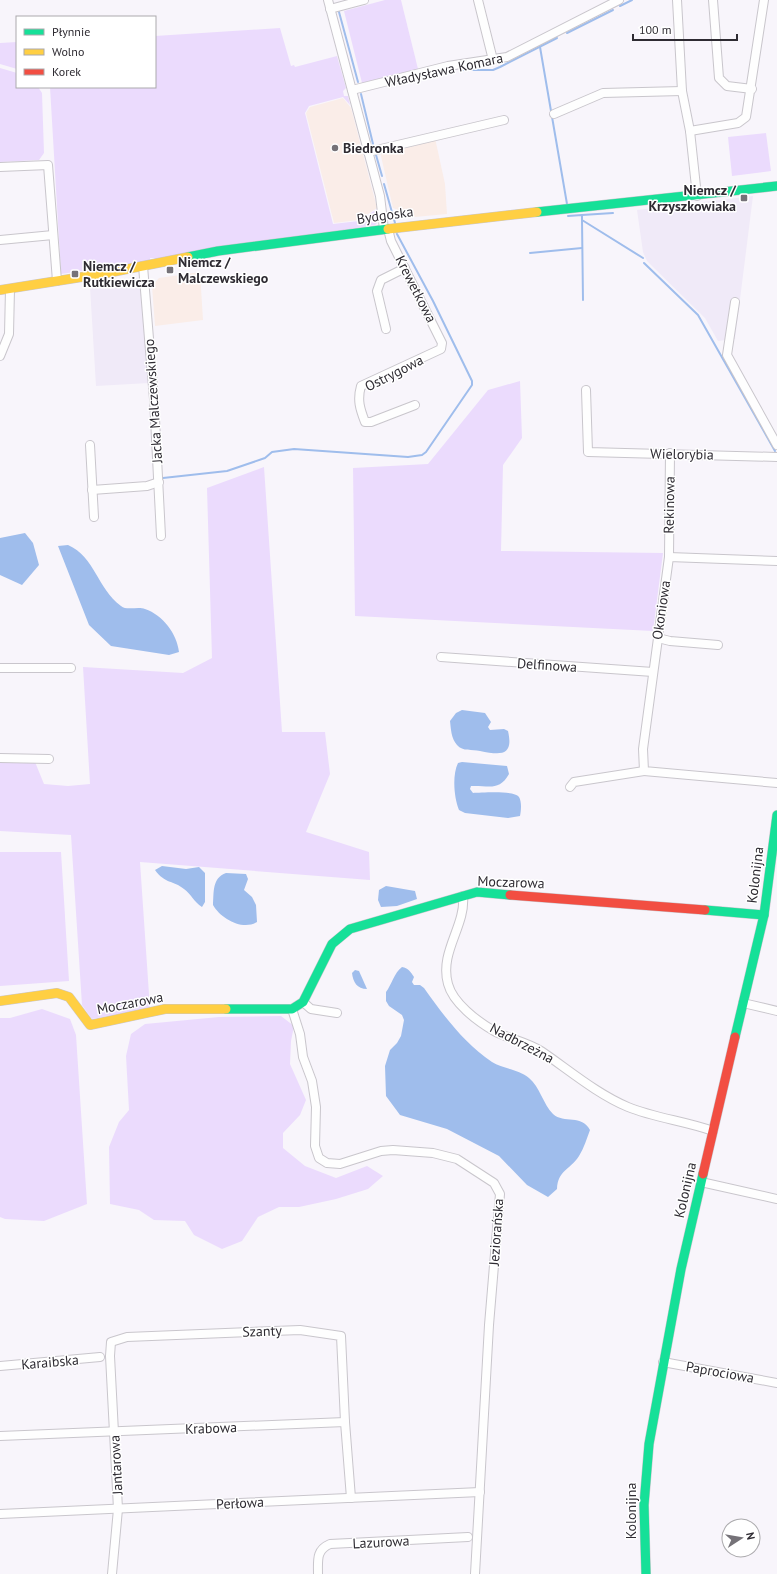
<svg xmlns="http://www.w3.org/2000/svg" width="777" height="1574" font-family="'PT Sans',sans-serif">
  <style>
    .commercial { fill: #faede8 }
    .built { fill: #f0eaf8 }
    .green { fill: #ebdbfd }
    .water { fill: #9fbdec }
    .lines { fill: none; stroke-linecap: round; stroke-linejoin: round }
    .stream { stroke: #9fbdec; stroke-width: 2 }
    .street-casing { stroke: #c9c6cc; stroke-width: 10 }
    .fast-casing { stroke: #c9c6cc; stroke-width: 10 }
    .slow-casing { stroke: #c9c6cc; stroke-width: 10 }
    .jam-casing { stroke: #c9c6cc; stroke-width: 10 }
    .street { stroke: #fefefe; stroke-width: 8 }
    .fast { stroke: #16e098; stroke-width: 9 }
    .slow { stroke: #ffcf43; stroke-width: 9 }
    .jam { stroke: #f24e42; stroke-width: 9 }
    .poi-dot { fill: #757278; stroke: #fff; stroke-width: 1.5 }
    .labels { text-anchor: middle; stroke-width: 3; stroke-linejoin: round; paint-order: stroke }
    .street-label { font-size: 14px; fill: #2e2b32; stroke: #fff }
    .poi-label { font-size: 14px; font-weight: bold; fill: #2e2b32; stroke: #fff; text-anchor: start }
  </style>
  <rect width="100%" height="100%" fill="#f8f5fb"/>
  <g class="commercial">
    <polygon points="343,98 351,108 377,208 359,220 334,223 306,113 310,107"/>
    <polygon points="435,138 445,184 447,214 415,217 393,208 380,152"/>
    <polygon points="200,272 203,320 155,326 152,286 159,278"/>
  </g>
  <g class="built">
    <polygon points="753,196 735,339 718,341 705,318 647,261 643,252 637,210"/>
    <polygon points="141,277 149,383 96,386 90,287"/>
  </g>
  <g class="green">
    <polygon points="385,0 401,0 418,69 362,83 344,11"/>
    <polygon points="280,28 291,66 294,65 295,67 337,56 346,88 343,91 344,96 348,96 350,105 343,97 309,106 305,113 333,224 359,221 377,209 378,222 375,225 155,260 154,258 150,258 150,261 61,274 50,87 155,87 155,36"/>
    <polygon points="17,42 17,69 0,64 0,43"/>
    <polygon points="0,68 17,73 17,87 38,87 42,93 44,153 39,160 0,162"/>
    <polygon points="766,133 771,171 732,176 728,137"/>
    <polygon points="520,381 522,438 503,465 501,551 663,553 653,631 355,616 353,468 428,464 488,390"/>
    <polygon points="264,467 282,732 325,732 330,774 306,832 369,852 370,880 140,862 150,1009 92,1019 82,1005 71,835 0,831 0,762 35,762 44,784 68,786 90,784 83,667 183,673 212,658 207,488"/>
    <polygon points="0,852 61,852 69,981 0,986"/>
    <polygon points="42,1009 70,1019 76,1035 87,1204 44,1221 5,1219 0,1217 0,1018 10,1018"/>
    <polygon points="281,1016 294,1026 291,1041 290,1064 306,1100 300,1115 283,1133 283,1148 305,1166 336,1178 367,1166 383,1176 368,1189 336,1199 299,1207 279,1207 258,1217 242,1241 222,1249 194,1235 185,1221 154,1220 139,1210 110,1204 109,1147 119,1122 129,1110 126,1056 131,1034 145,1024 219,1017"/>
  </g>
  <g class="water">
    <polygon points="25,533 33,543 39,565 22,585 0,575 0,538"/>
    <path d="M 68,545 C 95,557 97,588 121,606 C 127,611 138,606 145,609 C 163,615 177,634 179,652 L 169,655 L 111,646 L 89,625 L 58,546 Z"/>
    <path d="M 462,710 L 485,713 L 491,722 L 488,727 L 490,730 L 504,729 L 508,731 C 514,757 500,755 480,751 C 472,749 463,752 457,745 C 451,738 451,729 450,721 L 456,713 Z"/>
    <path d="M 462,762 L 507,766 L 509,774 C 499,792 488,785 471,786 L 470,789 L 473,793 C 481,793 514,790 519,797 C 522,802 521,811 520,816 L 508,818 L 465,813 L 459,810 C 454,798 452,775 458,763 Z"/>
    <path d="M 162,866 L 186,869 L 199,867 L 205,873 L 205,902 L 202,907 C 194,902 191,894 184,889 C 173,880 165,884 155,870 Z"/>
    <path d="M 226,873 L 246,874 L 248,879 L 244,890 L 252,897 L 256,905 L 257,922 C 243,931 221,919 213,905 C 214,892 212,878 226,873 Z"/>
    <polygon points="386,886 415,891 417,899 397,906 381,907 378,900 379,890"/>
    <path d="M 402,967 C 408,968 411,972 414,977 L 412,982 L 414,985 L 420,985 L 424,988 C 444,1016 463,1042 492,1062 C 503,1069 519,1069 529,1078 C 540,1087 543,1104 553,1114 C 564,1124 582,1114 590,1130 C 587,1138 584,1148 579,1156 C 569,1171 558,1170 557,1189 L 548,1197 L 527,1185 L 499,1156 L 447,1129 L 400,1115 L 386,1096 L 385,1066 L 390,1050 L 397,1043 L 401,1036 L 404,1020 L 402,1015 L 389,1006 L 386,1001 L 386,992 C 392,984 394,973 402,967 Z"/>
    <path d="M 355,970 L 359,971 L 367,989 C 357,989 353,982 352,973 Z"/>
  </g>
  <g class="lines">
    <g class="stream">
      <polyline points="620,6 632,0"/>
      <polyline points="339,12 358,82"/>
      <polyline points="567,33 613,10"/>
      <polyline points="540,47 567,204"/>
      <polyline points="460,70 493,70 500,67 557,38"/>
      <polyline points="361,94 373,144"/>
      <polyline points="376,155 382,176"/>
      <polyline points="384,184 395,223"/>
      <polyline points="582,215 613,213"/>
      <polyline points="568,216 582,215 582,220 643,258"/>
      <polyline points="582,220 583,300"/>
      <polyline points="530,253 582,248"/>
      <polyline points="644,263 698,315 775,451"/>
      <polyline points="163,478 227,471 265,458 272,452 294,449 408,457 422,455 426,452 472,385 472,381 433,301 397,234"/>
    </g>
    <defs>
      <g id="street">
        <polyline points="328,0 380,196 384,229"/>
        <polyline points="478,0 493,60"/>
        <polyline points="677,0 682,91 690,131 697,196"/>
        <polyline points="713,0 719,78 727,86 752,89"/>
        <polyline points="330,9 364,0"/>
        <polyline points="352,90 448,66 507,57 619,0"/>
        <polyline points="554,114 603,93 682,91"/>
        <polyline points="690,131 738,123 746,117 764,0"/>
        <polyline points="368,152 504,120"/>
        <polyline points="0,167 48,165 57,281"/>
        <path d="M 388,229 L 391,241 L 442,343 L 441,349 L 361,386 C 357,400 360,409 365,422 L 371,422 L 415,405"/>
        <polyline points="0,240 53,235"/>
        <polyline points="143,266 154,399 161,536"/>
        <polyline points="735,302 727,355 777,445"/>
        <polyline points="386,329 377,291 381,280 405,268"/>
        <polyline points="0,356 9,334 10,289"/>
        <polyline points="586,390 588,452 777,457"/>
        <polyline points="90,445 94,517"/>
        <polyline points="92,490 147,486 159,482"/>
        <polyline points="669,557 670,453"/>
        <polyline points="777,561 669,557 643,749 644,771 777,783"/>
        <polyline points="658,638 670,641 718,645"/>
        <polyline points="441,657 653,672"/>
        <polyline points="0,668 71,668"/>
        <polyline points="0,758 49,759"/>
        <polyline points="570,787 574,782 644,771"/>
        <path d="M 463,896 C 466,926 439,952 448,984 C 453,1003 477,1021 494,1031 C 509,1039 527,1042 541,1051 C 569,1070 597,1094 628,1107 C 655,1118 685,1121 713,1131"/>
        <polyline points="303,1002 311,1009 337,1013"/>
        <polyline points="743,1003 777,1011"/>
        <polyline points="292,1009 300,1034 303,1057 312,1081 316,1107 315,1146 319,1158 327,1163 340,1164 381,1151 393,1150 433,1153 457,1159 494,1183 500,1194 489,1325 475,1574"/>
        <polyline points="701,1182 777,1199"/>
        <polyline points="663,1362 777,1383"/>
        <polyline points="0,1366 100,1357"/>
        <polyline points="0,1436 345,1422 351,1498"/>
        <polyline points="0,1514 480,1492"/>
        <polyline points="112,1574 118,1509 110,1356 111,1342 127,1337 300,1330 341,1336 345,1422"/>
        <path d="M 318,1574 C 318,1560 316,1550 330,1544 L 468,1537"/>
      </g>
      <g id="fast">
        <polyline points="537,212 777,186"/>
        <polyline points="188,257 218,251 388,229"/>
        <polyline points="705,910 764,915"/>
        <polyline points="226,1009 292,1009 303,1002 332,944 350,929 477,892 510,895"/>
        <polyline points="735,1037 764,915 777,815"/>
        <polyline points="646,1574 644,1505 649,1444 681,1269 703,1174"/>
      </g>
      <g id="slow">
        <polyline points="388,229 537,212"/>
        <polyline points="0,290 107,273 188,257"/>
        <polyline points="0,1001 57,993 69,997 90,1025 165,1009 226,1009"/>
      </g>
      <g id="jam">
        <polyline points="510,895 705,910"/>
        <polyline points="703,1174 735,1037"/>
      </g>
    </defs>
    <use href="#street" class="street-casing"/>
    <use href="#fast" class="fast-casing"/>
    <use href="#slow" class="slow-casing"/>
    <use href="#jam" class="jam-casing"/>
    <use href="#street" class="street"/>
    <use href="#fast" class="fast"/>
    <use href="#slow" class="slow"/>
    <use href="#jam" class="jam"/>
  </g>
  <g class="poi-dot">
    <circle cx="335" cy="148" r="4"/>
    <rect x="740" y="194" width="8" height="8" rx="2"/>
    <rect x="166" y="266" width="8" height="8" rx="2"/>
    <rect x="71" y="270" width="8" height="8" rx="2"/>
  </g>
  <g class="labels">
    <g class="street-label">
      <text transform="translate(444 70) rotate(-12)" y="5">Władysława Komara</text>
      <text transform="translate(385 215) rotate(-8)" y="5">Bydgoska</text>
      <text transform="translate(416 289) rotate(63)" y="5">Krewetkowa</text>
      <text transform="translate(394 373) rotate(-27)" y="5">Ostrygowa</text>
      <text transform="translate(153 401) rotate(-94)" y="5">Jacka Malczewskiego</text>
      <text transform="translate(682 454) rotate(1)" y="5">Wielorybia</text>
      <text transform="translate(669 505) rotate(-89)" y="5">Rekinowa</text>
      <text transform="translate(661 610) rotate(-82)" y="5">Okoniowa</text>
      <text transform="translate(547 665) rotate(4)" y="5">Delfinowa</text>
      <text transform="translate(755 875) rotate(-83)" y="5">Kolonijna</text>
      <text transform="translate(511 882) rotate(2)" y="5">Moczarowa</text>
      <text transform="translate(130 1003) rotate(-11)" y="5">Moczarowa</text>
      <text transform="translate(522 1043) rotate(28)" y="5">Nadbrzeżna</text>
      <text transform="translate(685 1190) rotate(-77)" y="5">Kolonijna</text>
      <text transform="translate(496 1232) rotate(-86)" y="5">Jeziorańska</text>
      <text transform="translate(262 1331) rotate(-2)" y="5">Szanty</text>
      <text transform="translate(50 1362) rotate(-5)" y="5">Karaibska</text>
      <text transform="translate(720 1372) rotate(10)" y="5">Paprociowa</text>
      <text transform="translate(211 1428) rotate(-2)" y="5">Krabowa</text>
      <text transform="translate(116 1465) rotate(-93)" y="5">Jantarowa</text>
      <text transform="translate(240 1503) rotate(-3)" y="5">Perłowa</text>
      <text transform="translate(631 1511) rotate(-90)" y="5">Kolonijna</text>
      <text transform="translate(381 1542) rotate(-3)" y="5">Lazurowa</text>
    </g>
    <g class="poi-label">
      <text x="343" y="153">Biedronka</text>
      <text x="736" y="195" text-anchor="end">Niemcz /<tspan x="736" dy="16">Krzyszkowiaka</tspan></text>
      <text x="178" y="267">Niemcz /<tspan x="178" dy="16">Malczewskiego</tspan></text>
      <text x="83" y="271">Niemcz /<tspan x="83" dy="16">Rutkiewicza</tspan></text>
    </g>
  </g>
  <rect x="16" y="16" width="140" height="72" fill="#ffffff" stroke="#abaaad"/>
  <rect x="24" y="29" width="20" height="6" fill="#16e098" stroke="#abaaad"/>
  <text x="52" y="36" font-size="12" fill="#2e2b32">Płynnie</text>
  <rect x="24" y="49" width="20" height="6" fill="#ffcf43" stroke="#abaaad"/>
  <text x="52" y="56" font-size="12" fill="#2e2b32">Wolno</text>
  <rect x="24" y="69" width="20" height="6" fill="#f24e42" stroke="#abaaad"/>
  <text x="52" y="76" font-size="12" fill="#2e2b32">Korek</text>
  <g transform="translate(741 1538) rotate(78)"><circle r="19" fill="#ffffff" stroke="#abaaad"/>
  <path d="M0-3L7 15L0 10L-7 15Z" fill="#757278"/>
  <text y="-6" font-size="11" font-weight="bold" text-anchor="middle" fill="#2e2b32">N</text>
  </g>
  <path d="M633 34v6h104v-6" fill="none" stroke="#2e2b32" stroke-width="2"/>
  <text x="639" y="34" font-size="12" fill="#2e2b32" stroke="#ffffff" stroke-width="3" paint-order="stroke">100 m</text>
</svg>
